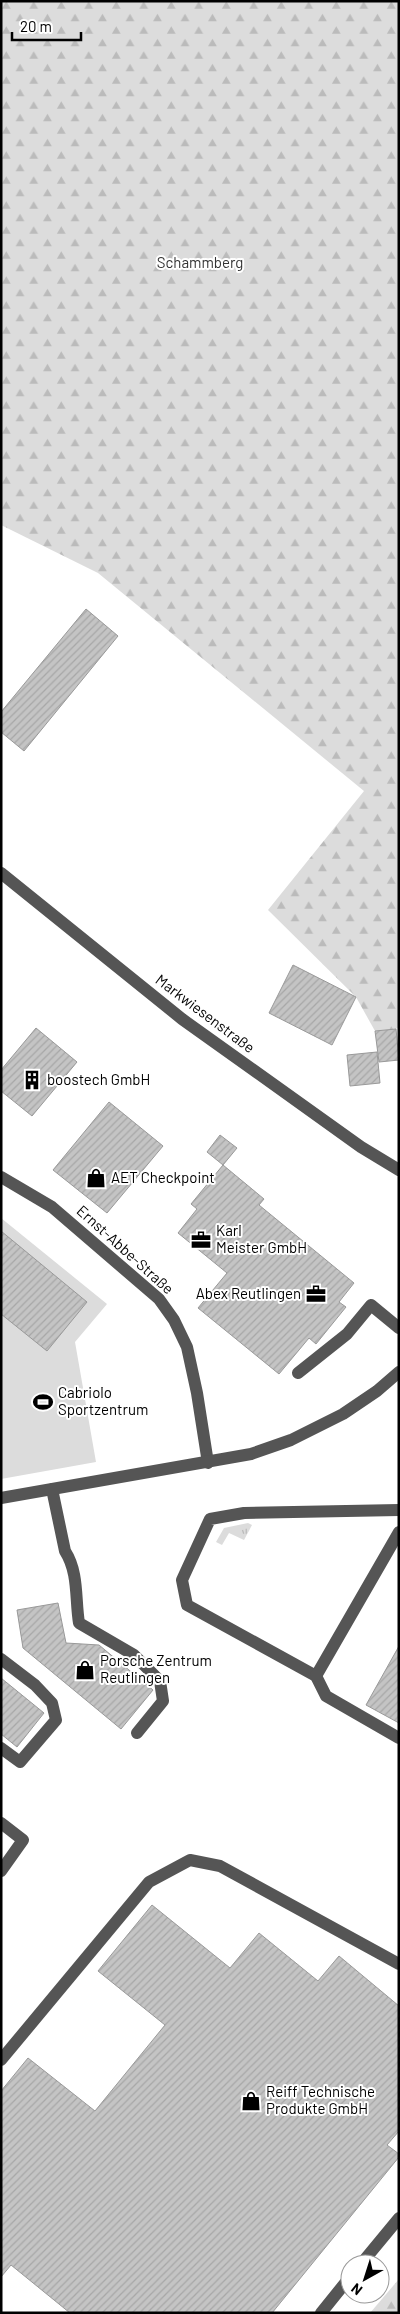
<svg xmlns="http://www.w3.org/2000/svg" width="400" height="2314" font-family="Barlow,sans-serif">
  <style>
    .grass { fill: url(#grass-tufts) }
    .forest { fill: url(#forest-firs) }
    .park { fill: #dcdcdc }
    .building { fill: url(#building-hatch); stroke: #999 }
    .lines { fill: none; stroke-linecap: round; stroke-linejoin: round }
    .minor { stroke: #555; stroke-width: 12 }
    .labels { text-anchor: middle; stroke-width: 4; stroke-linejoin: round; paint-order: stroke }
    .park-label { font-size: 15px; fill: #333; stroke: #fff }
    .street-label { font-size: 15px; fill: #000; stroke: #fff }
    .poi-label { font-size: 15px; fill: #000; stroke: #fff; text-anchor: start }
  </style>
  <defs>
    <pattern id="grass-tufts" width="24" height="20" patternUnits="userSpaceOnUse" patternTransform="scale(1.25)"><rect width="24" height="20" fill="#dcdcdc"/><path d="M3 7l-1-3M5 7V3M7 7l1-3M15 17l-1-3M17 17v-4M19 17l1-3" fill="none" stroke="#bbb"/></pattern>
    <pattern id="forest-firs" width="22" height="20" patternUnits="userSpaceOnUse" patternTransform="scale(1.25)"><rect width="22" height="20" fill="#dcdcdc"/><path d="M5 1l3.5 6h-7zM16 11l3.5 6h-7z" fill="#bbb"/></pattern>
    <pattern id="building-hatch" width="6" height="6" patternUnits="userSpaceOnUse" patternTransform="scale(1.25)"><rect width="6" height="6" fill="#c4c4c4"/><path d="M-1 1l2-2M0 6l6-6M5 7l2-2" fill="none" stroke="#a7a7a7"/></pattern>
  </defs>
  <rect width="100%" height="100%" fill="#fff"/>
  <polygon class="grass" points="248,1523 252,1525 244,1540 229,1533 222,1545 216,1542 224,1528"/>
  <g class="forest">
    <polygon points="1,1 399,1 399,1027 396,1029 375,1031 356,997 268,910 364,791 98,573 1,525"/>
    <polygon points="399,2279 399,2313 370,2313"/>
  </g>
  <polygon class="park" points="1,1218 107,1304 75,1342 96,1462 1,1479"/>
  <g class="building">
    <polygon points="86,609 118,636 24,751 1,732 1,712"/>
    <polygon points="293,965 356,997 332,1045 269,1013"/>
    <polygon points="36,1028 77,1062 32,1116 1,1091 1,1070"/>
    <polygon points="396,1029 399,1060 379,1062 375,1031"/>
    <polygon points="377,1052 380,1083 350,1086 347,1055"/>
    <polygon points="109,1102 163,1146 107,1213 53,1170"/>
    <polygon points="220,1135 237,1148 223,1165 264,1199 259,1205 354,1283 339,1302 346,1307 316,1344 309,1338 279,1374 198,1308 227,1273 178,1233 197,1209 191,1204 223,1165 207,1152"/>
    <polygon points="1,1231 87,1302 47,1351 1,1314"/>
    <polygon points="58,1603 66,1643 99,1645 153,1690 121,1729 23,1648 17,1610"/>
    <polygon points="399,1646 399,1723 366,1705"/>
    <polygon points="1,1678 44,1713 17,1747 1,1734"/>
    <polygon points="152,1905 230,1968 259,1933 318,1981 339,1956 399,2006 399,2131 387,2145 399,2154 399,2157 272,2313 70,2313 11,2265 1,2277 1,2091 28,2058 95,2111 165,2025 98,1971"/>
  </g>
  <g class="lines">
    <g class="minor">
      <polyline points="1,873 182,1019 361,1147 399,1170"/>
      <polyline points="1,1177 52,1207 159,1299 174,1320 187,1347 197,1393 208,1463"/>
      <polyline points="298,1373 347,1334 371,1305 399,1328"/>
      <path d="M 52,1489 L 65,1551 C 79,1573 75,1599 79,1623 L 134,1655 L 160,1681 L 163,1701 L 137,1733"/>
      <polyline points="1,1498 251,1454 291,1440 343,1414 377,1391 399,1372"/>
      <polyline points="399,1510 244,1513 210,1519 182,1580 187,1605 316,1676 326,1696 399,1738"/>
      <polyline points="1,1659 35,1685 52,1703 56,1720 20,1762 1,1748"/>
      <polyline points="316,1676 399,1532"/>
      <polyline points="1,1823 23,1840 1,1871"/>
      <polyline points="1,2060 149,1882 190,1860 220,1866 399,1964"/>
      <polyline points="361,2264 399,2218"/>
      <polyline points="321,2313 350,2277"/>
    </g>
  </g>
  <defs>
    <symbol id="building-bare" viewBox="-9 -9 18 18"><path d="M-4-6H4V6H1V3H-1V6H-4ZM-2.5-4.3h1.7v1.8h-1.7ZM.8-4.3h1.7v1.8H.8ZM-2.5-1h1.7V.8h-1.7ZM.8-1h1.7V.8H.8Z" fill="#000" stroke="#fff" stroke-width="2.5" paint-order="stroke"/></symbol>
    <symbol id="shop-bare" viewBox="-9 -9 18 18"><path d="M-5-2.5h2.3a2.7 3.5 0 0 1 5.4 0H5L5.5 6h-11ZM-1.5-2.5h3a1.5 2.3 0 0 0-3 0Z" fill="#000" stroke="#fff" stroke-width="2.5" paint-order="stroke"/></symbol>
    <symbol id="office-bare" viewBox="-9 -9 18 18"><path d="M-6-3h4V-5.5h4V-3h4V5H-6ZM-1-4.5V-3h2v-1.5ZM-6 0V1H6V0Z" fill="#000" stroke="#fff" stroke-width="2.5" paint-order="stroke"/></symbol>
    <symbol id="stadium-bare" viewBox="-9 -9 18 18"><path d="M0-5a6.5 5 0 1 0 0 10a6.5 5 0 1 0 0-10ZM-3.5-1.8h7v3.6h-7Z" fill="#000" stroke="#fff" stroke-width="2.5" paint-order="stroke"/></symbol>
  </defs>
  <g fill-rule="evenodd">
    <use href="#building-bare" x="18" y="1066" width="28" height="28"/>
    <use href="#shop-bare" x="82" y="1164" width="28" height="28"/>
    <use href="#office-bare" x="187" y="1226" width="28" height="28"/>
    <use href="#office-bare" x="302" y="1280" width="28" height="28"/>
    <use href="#stadium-bare" x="29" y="1388" width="28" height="28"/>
    <use href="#shop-bare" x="71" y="1656" width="28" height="28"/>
    <use href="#shop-bare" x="237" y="2087" width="28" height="28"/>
  </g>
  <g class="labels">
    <g class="park-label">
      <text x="200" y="268">Schammberg</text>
    </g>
    <g class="street-label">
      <text transform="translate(205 1014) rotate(37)" y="5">Markwiesenstraße</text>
      <text transform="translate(125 1250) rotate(42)" y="5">Ernst-Abbe-Straße</text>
    </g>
    <g class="poi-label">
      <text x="47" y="1085">boostech GmbH</text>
      <text x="111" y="1183">AET Checkpoint</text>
      <text x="216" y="1236">Karl<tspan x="216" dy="17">Meister GmbH</tspan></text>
      <text x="301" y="1299" text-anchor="end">Abex Reutlingen</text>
      <text x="58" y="1398">Cabriolo<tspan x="58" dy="17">Sportzentrum</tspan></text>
      <text x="100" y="1666">Porsche Zentrum<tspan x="100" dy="17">Reutlingen</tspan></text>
      <text x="266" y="2097">Reiff Technische<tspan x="266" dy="17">Produkte GmbH</tspan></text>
    </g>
  </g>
  <rect width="400" height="2314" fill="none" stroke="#000000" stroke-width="5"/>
  <g transform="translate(365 2279) rotate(219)"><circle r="24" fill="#ffffff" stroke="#999999"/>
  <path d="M0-4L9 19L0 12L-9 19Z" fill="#000000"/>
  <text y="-8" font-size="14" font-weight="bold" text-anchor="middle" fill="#000000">N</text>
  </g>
  <path d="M12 32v8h69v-8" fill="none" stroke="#000000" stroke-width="2.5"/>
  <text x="20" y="32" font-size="15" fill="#000000" stroke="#ffffff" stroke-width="4" paint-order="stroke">20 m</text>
</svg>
